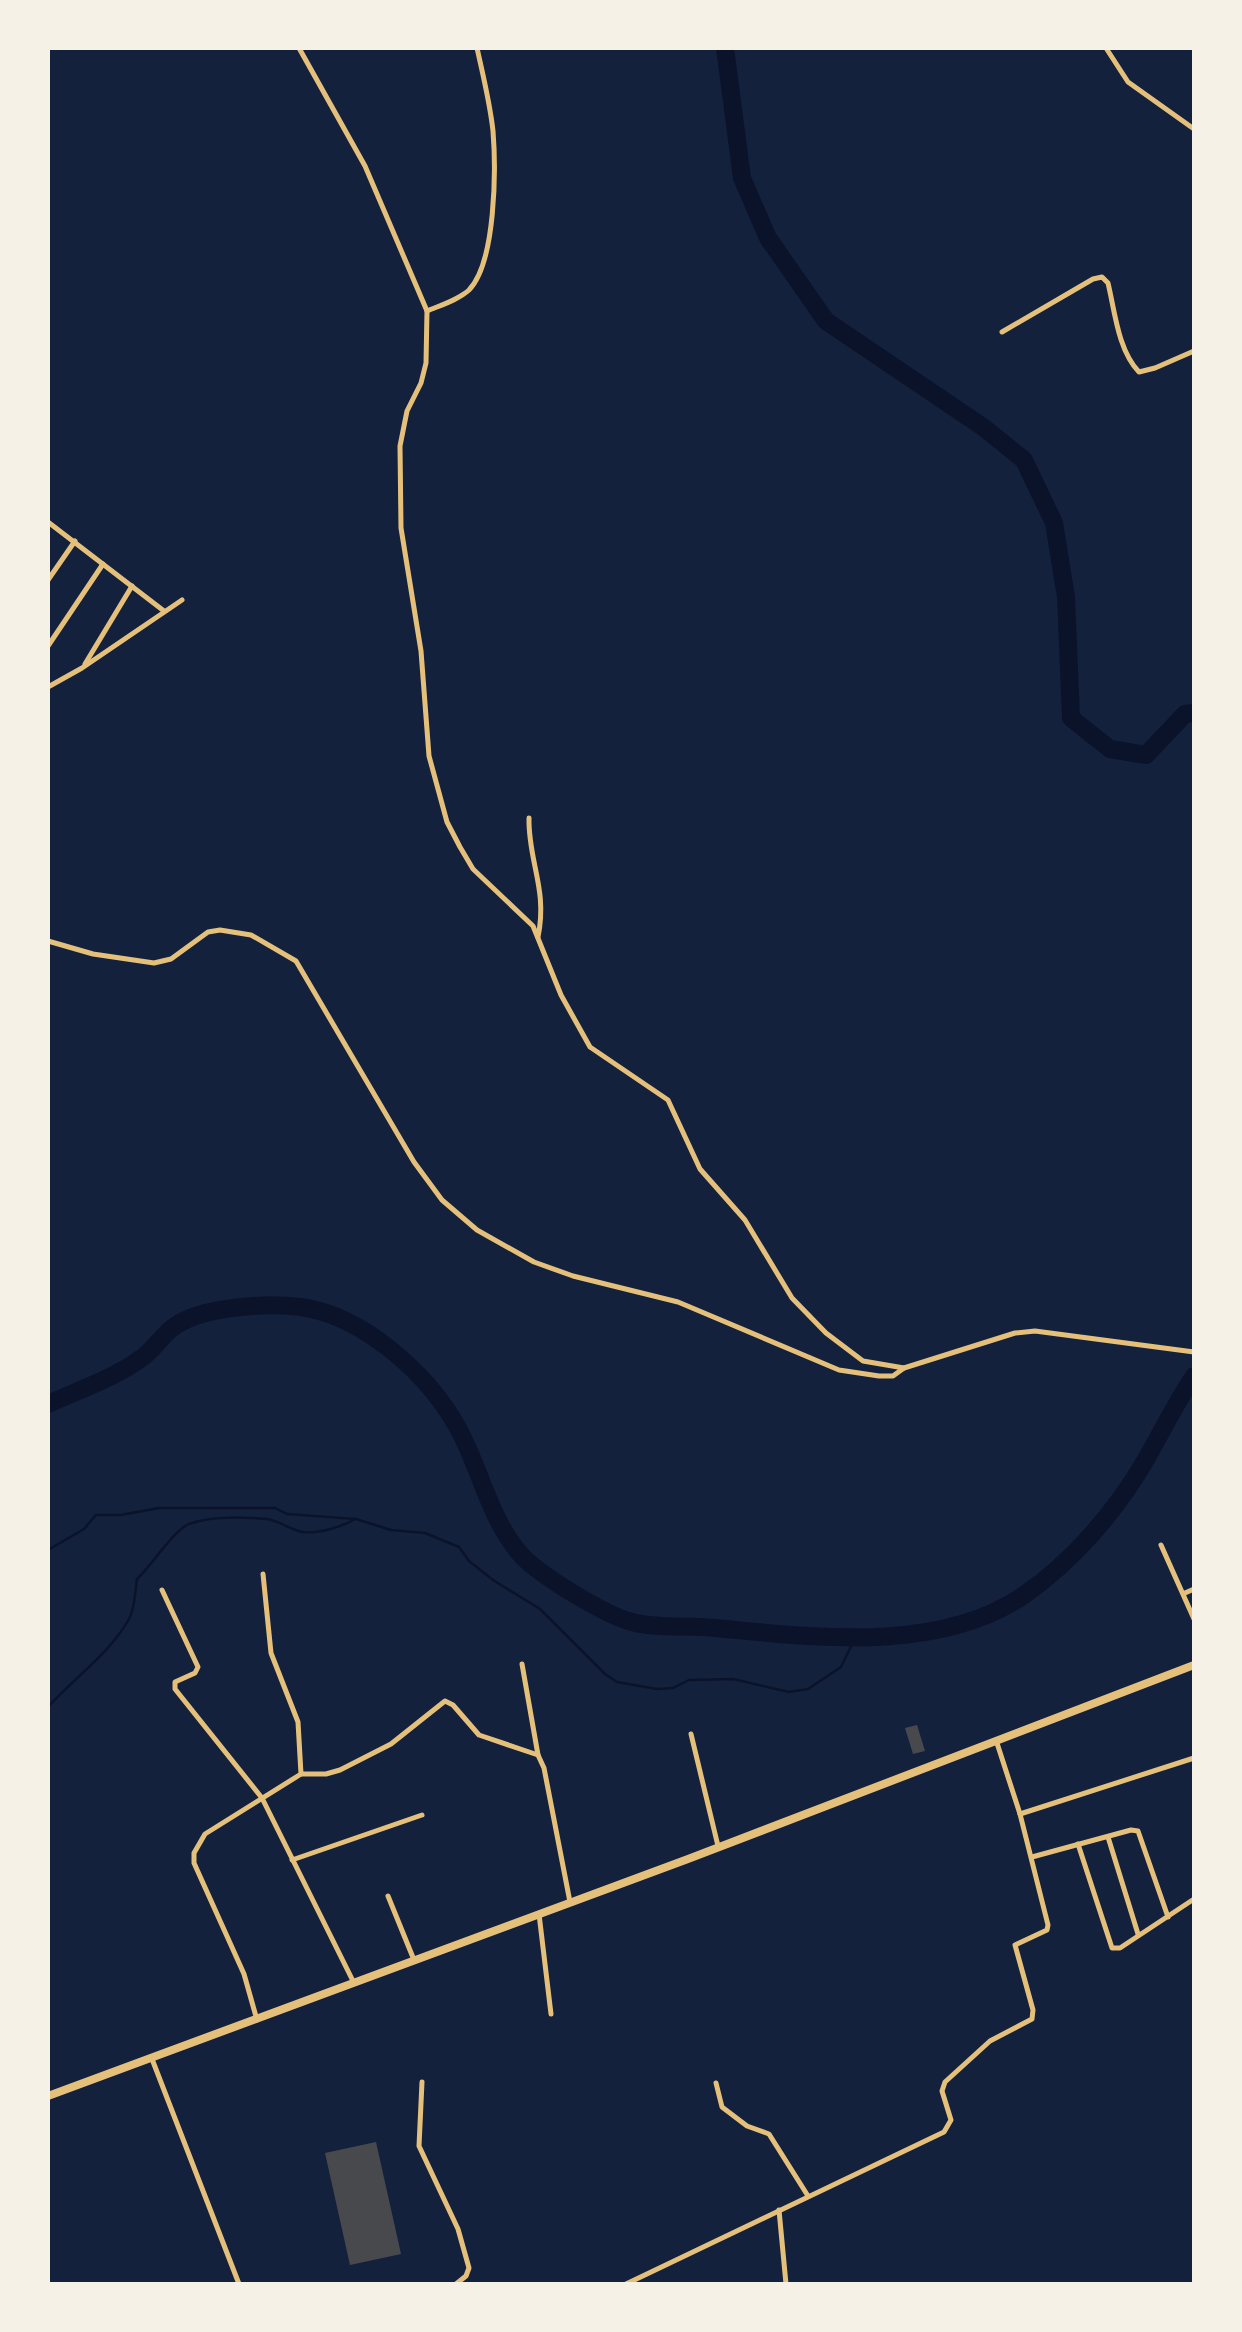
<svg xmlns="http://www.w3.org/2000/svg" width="1242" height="2332" font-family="Jost,sans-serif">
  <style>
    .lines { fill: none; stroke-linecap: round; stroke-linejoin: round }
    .stream { stroke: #0b132b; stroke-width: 2.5 }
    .river { stroke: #0b132b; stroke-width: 18 }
    .building { fill: #48494c }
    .minor { stroke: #e5c07b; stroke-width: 5 }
    .trunk { stroke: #e5c07b; stroke-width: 8 }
  </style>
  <rect width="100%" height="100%" fill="#14213d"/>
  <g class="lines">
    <g class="stream">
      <polyline points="48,1550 84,1529 96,1515 121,1515 159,1508 275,1508 287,1514 356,1519 391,1530 425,1533 459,1547 469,1561 493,1580 540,1609 605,1674 617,1682 657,1689 673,1688 689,1680 733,1679 789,1692 808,1689 841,1667 856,1636"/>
      <path d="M 48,1707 C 74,1678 110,1653 129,1619 C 135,1608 135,1591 137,1579 C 151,1566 175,1529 189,1524 C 210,1516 244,1517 266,1519 C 279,1520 290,1530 303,1532 C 318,1534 342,1527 355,1519"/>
    </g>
    <g class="river">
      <polyline points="725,48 742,178 768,238 826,321 983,427 1024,460 1054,523 1066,597 1071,718 1110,749 1146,755 1185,714 1194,713"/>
      <path d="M 48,1404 C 79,1390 115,1378 143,1357 C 155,1348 163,1334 175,1326 C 204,1306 267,1303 301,1307 C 364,1316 428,1374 458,1428 C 481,1470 489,1519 522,1556 C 541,1576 605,1615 632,1622 C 657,1629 688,1625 715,1628 C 812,1637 939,1654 1024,1595 C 1072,1562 1116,1511 1145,1461 C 1162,1432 1175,1404 1194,1376"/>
    </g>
  </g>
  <g class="building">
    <polygon points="917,1725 925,1751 913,1754 905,1728"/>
    <polygon points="376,2142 401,2254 350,2265 325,2153"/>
  </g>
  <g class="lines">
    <g class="minor">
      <polyline points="299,48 365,166 427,311 426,363 421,383 407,411 400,446 401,528 421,651 429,756 447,822 460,847 473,869 533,926 561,995 590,1047 668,1100 700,1169 745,1220 792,1298 826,1333 863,1361 904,1368 1015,1333 1035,1331 1194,1352"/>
      <polyline points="1106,48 1128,82 1194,129"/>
      <path d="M 427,311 C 441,305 458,300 469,290 C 496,262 496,169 493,131 C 490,103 483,75 477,48"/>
      <path d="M 1002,332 L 1093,279 L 1102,277 L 1108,283 C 1115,312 1118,350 1139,372 L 1155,368 L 1194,351"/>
      <polyline points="48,522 164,611"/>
      <polyline points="48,580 75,541"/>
      <polyline points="48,646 103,564"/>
      <polyline points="85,664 132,586"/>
      <polyline points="48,687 82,668 182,600"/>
      <path d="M 529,818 C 528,861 548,889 538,937"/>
      <polyline points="48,941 93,954 154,963 171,959 208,932 220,930 251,935 296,961 414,1162 442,1200 477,1230 534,1262 573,1276 678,1302 839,1370 879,1376 893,1376 904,1368"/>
      <polyline points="1161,1545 1194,1619"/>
      <polyline points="162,1590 198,1667 195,1673 175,1682 175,1689 262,1798 354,1983"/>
      <polyline points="1185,1593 1194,1589"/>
      <polyline points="522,1664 538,1755 544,1768 570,1902"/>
      <polyline points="691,1734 718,1846"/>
      <polyline points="301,1774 326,1774 340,1770 391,1744 445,1701 453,1705 479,1735 538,1755"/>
      <polyline points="1020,1814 1194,1758"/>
      <polyline points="1108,1837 1138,1934"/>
      <polyline points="1078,1844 1112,1948 1120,1948 1194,1899"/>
      <polyline points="1032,1857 1131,1830 1138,1831 1168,1917"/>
      <polyline points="292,1860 422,1815"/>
      <polyline points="388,1896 414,1960"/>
      <polyline points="539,1914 551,2014"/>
      <polyline points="257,2020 244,1974 194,1863 194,1853 205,1834 301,1774 298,1722 271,1653 263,1574"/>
      <polyline points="152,2059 239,2284"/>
      <polyline points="422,2082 419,2146 458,2229 469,2268 466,2276 456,2284"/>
      <polyline points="716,2083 722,2107 747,2126 769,2134 808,2196"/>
      <polyline points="779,2210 786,2284"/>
      <polyline points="626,2284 944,2132 951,2120 942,2091 945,2082 990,2041 1032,2019 1033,2010 1015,1945 1047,1930 1048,1925 1020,1814 996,1740"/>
    </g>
    <polyline class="trunk" points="48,2096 688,1859 1194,1665"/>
  </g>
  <rect width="1242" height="2332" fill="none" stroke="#f6f1e7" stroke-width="100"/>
</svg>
